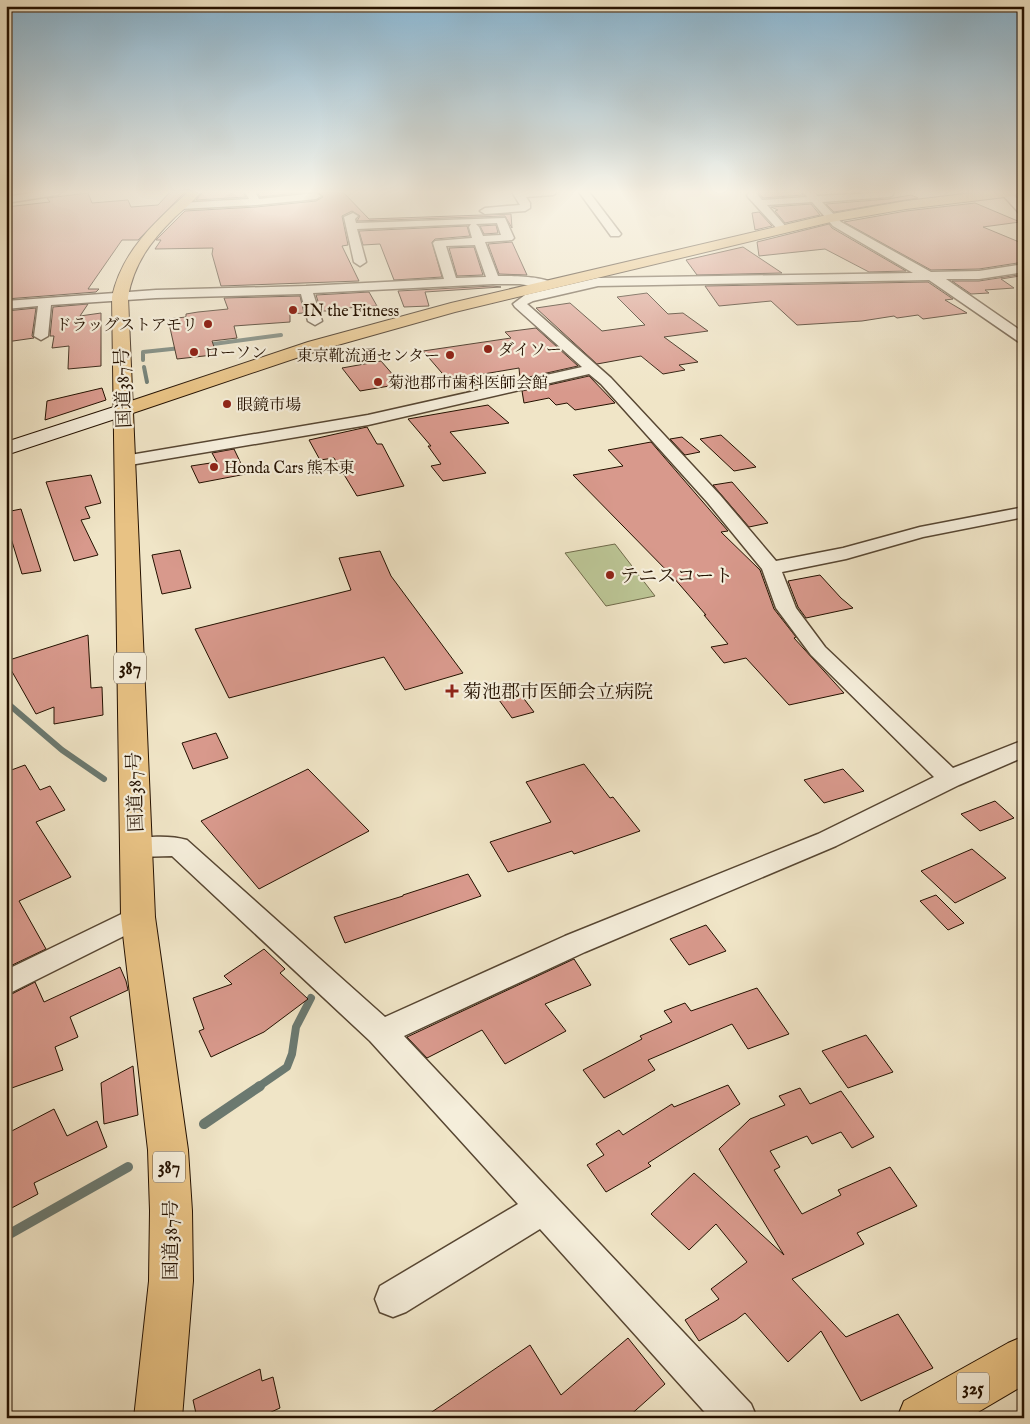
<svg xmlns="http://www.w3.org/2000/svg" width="1030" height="1424" font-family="'IM FELL English','Noto Serif JP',serif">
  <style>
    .green { fill: #bbc494; stroke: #706a4a }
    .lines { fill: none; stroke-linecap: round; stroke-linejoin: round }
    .stream-far3 { stroke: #6b7970; stroke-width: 4 }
    .stream-far2 { stroke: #6b7970; stroke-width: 6 }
    .stream-far1 { stroke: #6b7970; stroke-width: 8 }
    .stream { stroke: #6b7970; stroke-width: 10 }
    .building { fill: #d8998c; stroke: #241100 }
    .street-casing { stroke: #574632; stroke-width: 3 }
    .secondary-casing { stroke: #241100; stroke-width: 2 }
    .primary-casing { stroke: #241100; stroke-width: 2 }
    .highway-casing { stroke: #241100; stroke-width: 2 }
    .street { fill: #f5eedb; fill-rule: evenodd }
    .secondary { fill: #f5eedb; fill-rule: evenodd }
    .primary { fill: #e8c284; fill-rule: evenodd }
    .highway { fill: #e8c284; fill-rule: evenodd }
    .poi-dot { fill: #8f2418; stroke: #f5eedb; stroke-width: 2 }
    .labels { text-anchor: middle; stroke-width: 4.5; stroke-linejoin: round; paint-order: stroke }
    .far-poi-label { font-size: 16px; fill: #241100; stroke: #f5eedb; text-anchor: start }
    .shield { fill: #f5eedb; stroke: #635342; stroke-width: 1 }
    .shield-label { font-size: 18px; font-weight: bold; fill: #241100 }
    .street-label { font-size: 19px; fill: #241100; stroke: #f5eedb }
    .poi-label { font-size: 19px; fill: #241100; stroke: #f5eedb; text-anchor: start }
  </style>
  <rect width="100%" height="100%" fill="#f0e5c7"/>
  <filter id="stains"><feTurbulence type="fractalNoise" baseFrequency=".004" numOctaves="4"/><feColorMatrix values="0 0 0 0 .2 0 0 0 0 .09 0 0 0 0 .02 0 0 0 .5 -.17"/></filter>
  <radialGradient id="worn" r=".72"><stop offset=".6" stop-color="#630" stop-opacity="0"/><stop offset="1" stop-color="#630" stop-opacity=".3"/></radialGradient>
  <polygon class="green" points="615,544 655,596 606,606 565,553"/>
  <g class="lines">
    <g class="stream-far3">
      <polyline points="206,345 281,335"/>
      <polyline points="143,360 143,352 181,348"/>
      <polyline points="144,367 147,382"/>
    </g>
    <polyline class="stream-far2" points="6,702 62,750 104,779"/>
    <polyline class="stream-far1" points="258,1087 287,1067 292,1054 296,1027 311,998"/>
    <g class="stream">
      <polyline points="204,1124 260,1086"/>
      <polyline points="6,1236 128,1167"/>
    </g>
  </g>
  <g class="building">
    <polygon points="170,192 185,192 138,240 122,240 88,289 99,289 96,292 6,299 6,207 50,202 47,198 88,193 92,203 128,200 131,207 158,205"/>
    <polygon points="203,192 243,192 246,197 196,200"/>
    <polygon points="257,192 305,192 260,197"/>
    <polygon points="318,192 343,192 369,219 511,214 512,228 505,216 357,221 360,216 352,211 342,216 348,245 342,246 359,281 221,286 212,254 213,248 155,249 161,240 156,240 185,211 256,207 316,201 323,197"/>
    <polygon points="758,192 801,192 803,195 763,198"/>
    <polygon points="911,195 918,198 834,212 826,204 888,199"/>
    <polygon points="975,203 1020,222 983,227 1024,244 1024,262 979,269 931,270 844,222 906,211"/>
    <polygon points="811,204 820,215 785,223 775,211 778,210 771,207"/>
    <polygon points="759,212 772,226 755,230 752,213"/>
    <polygon points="829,224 832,228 906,271 869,272 825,249 759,256 757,242"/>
    <polygon points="496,225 498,233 484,234 480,226"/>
    <polygon points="467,226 470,236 435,239 432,242 442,277 394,280 380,244 363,245 359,231"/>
    <polygon points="512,242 527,275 499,274 488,244"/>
    <polygon points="474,247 483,275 457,276 449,248"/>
    <polygon points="743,247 782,273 697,275 686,260"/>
    <polygon points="1018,275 1020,276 1001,279 1014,288 985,290 989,293 971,294 952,281 979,281"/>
    <polygon points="928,282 953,299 945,300 967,313 923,319 918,315 897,318 894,316 862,321 797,325 771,301 719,306 705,286"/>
    <polygon points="493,286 501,287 425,292 429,306 404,307 398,291"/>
    <polygon points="369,292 377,306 331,309 331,311 321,311 316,295"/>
    <polygon points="647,293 668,314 683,313 708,331 664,337 698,362 679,365 685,370 663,374 641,356 597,364 536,308 570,303 602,331 645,325 617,297"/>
    <polygon points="300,296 304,313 290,314 290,322 234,326 237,338 212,341 216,353 213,353 213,355 177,359 168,319 186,317 186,314 198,312 228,309 224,298"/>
    <polygon points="88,304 80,316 101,313 101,366 68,369 69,346 52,348 54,336 50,336 53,307"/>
    <polygon points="36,308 32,336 34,338 6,342 6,311"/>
    <polygon points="536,328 578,366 520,379 519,368 448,380 423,351 511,338 505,332"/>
    <polygon points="381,361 401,384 360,391 342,368"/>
    <polygon points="589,376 615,403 575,410 567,403 556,405 549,398 524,403 522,391"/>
    <polygon points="102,388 106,400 45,420 47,401"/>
    <polygon points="488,405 509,423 450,432 486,473 443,481 431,466 441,464 428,446 431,446 408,419"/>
    <polygon points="367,427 377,444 382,444 404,486 357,496 334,458 320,460 309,440"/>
    <polygon points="721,435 756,467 734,471 700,439"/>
    <polygon points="682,437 700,452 685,455 670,439"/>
    <polygon points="651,442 728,531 721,532 760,570 774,609 796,637 794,638 844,693 789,705 746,658 724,663 711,647 728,644 704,615 706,615 673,577 573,475 623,466 608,450"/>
    <polygon points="234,449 246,474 199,483 191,466 217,462 212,453"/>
    <polygon points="91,475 101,503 85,507 90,518 81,520 98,555 74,561 46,482"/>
    <polygon points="732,482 768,523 749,527 713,485"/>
    <polygon points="21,509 41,571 22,574 6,522 6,512"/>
    <polygon points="180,550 191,588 162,594 152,555"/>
    <polygon points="380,551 391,576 463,673 405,690 384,657 229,698 195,629 351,590 339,558"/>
    <polygon points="820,575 841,598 853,608 806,618 798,607 788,581"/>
    <polygon points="88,635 91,688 102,687 103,715 54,724 54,707 36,714 6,661"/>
    <polygon points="515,687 534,712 512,718 494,693"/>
    <polygon points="216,733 228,758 193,769 182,743"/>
    <polygon points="584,764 610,798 613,797 640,831 574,854 572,851 508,872 490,842 551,822 526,782"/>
    <polygon points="25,765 40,790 50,786 65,810 36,822 71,877 19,901 46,949 6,968 6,772"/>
    <polygon points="308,769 369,831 259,889 201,821"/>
    <polygon points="843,769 864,791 824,803 804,780"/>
    <polygon points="995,801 1014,818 980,831 961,814"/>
    <polygon points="972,849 1006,878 955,903 921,871"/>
    <polygon points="468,874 481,896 345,943 334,917 403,896 403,895"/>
    <polygon points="936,895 964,923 948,930 920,901"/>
    <polygon points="706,925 726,951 689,965 670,939"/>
    <polygon points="264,949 285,969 280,973 308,999 264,1032 211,1057 199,1031 204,1029 193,998 232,984 224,976"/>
    <polygon points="574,959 591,985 545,1004 566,1031 505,1064 482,1030 427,1058 407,1037"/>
    <polygon points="120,967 126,981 128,990 70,1017 78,1037 55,1047 63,1070 6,1090 6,997 35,982 44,1002"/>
    <polygon points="757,988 789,1034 748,1049 732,1024 648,1060 655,1070 604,1098 583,1070 642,1039 640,1036 672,1022 664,1011 685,1003 691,1011"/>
    <polygon points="866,1035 893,1072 848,1088 822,1051"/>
    <polygon points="133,1066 138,1115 104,1124 101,1083"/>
    <polygon points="728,1085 740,1104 648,1163 651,1166 606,1192 587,1165 604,1155 596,1144 619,1130 623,1135 672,1104 674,1107"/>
    <polygon points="800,1088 810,1104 841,1091 874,1137 852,1148 841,1132 812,1144 807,1136 770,1151 780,1167 774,1170 802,1214 841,1195 838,1190 890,1167 917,1206 857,1233 864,1244 792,1279 846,1337 898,1314 933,1368 861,1401 821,1331 788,1362 745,1313 736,1320 699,1341 685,1320 719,1299 711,1289 747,1262 716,1224 689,1250 651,1214 694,1173 784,1255 719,1149 750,1119 785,1105 779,1096"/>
    <polygon points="54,1109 67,1136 97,1121 107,1147 34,1183 38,1194 6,1211 6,1134"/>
    <polygon points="628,1338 665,1384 627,1418 423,1418 530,1345 561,1395"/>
    <polygon points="260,1369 262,1381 273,1377 280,1408 269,1413 271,1418 197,1418 193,1400"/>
  </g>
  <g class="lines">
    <defs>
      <g id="street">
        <polygon points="36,192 62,192 57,195 6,203 6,197"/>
        <polygon points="245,192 255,192 259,199 316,193 321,196 316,199 256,205 180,209 175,206 180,203 249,199"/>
        <polygon points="512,192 558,192 553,195 526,197 530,203 530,208 525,211 485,214 480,211 485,208 520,205"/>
        <polygon points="579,192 589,192 621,234 619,236 611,236"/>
        <path d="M 751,192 L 756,193 L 762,200 L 807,197 L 803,192 L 814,192 L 817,196 L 894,192 L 892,196 L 888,197 L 822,202 L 841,222 L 931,272 L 979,271 L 1024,264 L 1024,272 L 979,279 L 946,279 L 1024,333 L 1024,343 L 1019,342 L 929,280 L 598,286 L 533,301 L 527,304 L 611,378 L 720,495 L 776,561 L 843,548 L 920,527 L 1024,507 L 1024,517 L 923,537 L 846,559 L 782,572 L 796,608 L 825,647 L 953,768 L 1024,740 L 1024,757 L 959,785 L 836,846 L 585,952 L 404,1036 L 751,1404 L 757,1418 L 710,1418 L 540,1229 L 406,1312 L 393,1317 L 380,1312 L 375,1299 L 380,1286 L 518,1204 L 370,1041 L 172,856 L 136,857 L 127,855 L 123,848 L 127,841 C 144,836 170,835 187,840 L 385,1017 L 565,936 L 818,834 L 934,777 L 811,655 L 776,608 L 762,569 L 708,503 L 601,384 L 589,374 L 368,425 L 124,466 L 118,464 L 116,461 L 118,458 L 124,456 L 368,415 L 582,367 L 515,307 L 513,304 L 525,295 L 598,278 L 913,273 L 833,226 L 812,202 L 767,205 L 788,229 L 783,232 L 779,231 L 748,197 L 747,195 Z"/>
        <polygon points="1000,192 1011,192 1024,206 1024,215 1020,214"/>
        <path d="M 353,213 L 358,216 L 355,219 L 356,223 L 505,218 L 514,238 L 512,240 L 485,242 L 498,276 C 511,276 546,276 555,285 L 549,289 L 520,284 L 493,284 L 313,293 L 322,321 L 315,325 L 308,321 L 301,294 L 156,298 L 51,305 L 48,336 L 41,340 L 34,336 L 38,306 L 6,309 L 6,301 L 156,290 L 306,286 L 444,279 L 433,243 L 435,241 L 472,238 L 469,227 L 471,224 L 357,229 L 366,262 L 360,266 L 354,262 L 344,217 ZM 497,223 L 501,235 L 483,236 L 479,227 L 476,224 ZM 475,245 L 486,277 L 456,278 L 446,246 Z"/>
        <polygon points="138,906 148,910 152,917 148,924 6,995 6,970"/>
      </g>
      <polygon id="secondary" points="123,404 130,406 132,410 130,414 6,455 6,442"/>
      <polygon id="primary" points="981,192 1019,192 1013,196 906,209 831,222 455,312 320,350 130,414 123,416 116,414 114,410 116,406 308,342 451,303 831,214 906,201"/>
      <g id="highway">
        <path d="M 188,192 L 201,192 C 194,201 184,209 175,217 C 151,241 134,263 128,297 L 155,917 L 188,1150 L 192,1211 L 193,1281 L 182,1418 L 134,1418 L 149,1281 L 150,1211 L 148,1150 L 121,917 L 112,297 C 122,251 154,223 188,192 Z"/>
        <polygon points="1024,1336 1024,1385 968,1418 897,1418 904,1401 1008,1343"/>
      </g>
    </defs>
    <use href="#street" class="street-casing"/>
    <use href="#secondary" class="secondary-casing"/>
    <use href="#primary" class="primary-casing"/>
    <use href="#highway" class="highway-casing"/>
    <use href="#street" class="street"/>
    <use href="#secondary" class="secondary"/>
    <use href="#primary" class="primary"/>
    <use href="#highway" class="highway"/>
  </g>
  <linearGradient id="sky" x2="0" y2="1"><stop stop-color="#89b8d6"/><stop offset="0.49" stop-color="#f8f3e6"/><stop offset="1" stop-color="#f8f3e6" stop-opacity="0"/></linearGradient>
  <rect width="1030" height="392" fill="url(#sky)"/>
  <g class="poi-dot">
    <circle cx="293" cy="310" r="5"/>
    <circle cx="208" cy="324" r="5"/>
    <circle cx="488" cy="349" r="5"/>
    <circle cx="194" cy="352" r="5"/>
    <circle cx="450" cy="355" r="5"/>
    <circle cx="378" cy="382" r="5"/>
    <circle cx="227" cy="404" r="5"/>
    <circle cx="214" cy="467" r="5"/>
    <circle cx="610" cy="575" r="5"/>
    <path d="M449.5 683.5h5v5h5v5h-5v5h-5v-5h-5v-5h5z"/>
  </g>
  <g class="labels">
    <g class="far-poi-label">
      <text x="303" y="316">IN the Fitness</text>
      <text x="198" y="330" text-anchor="end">ドラッグストアモリ</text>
      <text x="498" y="355">ダイソー</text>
      <text x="204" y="358">ローソン</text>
      <text x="440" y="361" text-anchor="end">東京靴流通センター</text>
      <text x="388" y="388">菊池郡市歯科医師会館</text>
      <text x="237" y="410">眼鏡市場</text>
      <text x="224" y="473">Honda Cars 熊本東</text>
    </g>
    <g class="shield">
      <rect x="114" y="652.5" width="32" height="31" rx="4"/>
      <rect x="153" y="1151.5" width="32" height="31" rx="4"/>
      <rect x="957" y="1372.5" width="32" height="31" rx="4"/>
    </g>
    <g class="shield-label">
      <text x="130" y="674">387</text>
      <text x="169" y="1173">387</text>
      <text x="973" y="1394">325</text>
    </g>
    <g class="street-label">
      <text transform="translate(122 388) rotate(-92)" y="7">国道387号</text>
      <text transform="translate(134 792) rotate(-92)" y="7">国道387号</text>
      <text transform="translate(170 1240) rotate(-90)" y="7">国道387号</text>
    </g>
    <g class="poi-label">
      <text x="620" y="582">テニスコート</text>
      <text x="463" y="698">菊池郡市医師会立病院</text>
    </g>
  </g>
  <rect width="1030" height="1424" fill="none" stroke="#f0e5c7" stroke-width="25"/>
  <rect x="8" y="8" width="1015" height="1409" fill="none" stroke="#241100" stroke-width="2.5"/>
  <rect x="12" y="12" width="1005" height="1399" fill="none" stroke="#241100"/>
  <rect width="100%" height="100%" filter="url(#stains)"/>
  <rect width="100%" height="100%" fill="url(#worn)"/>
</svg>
